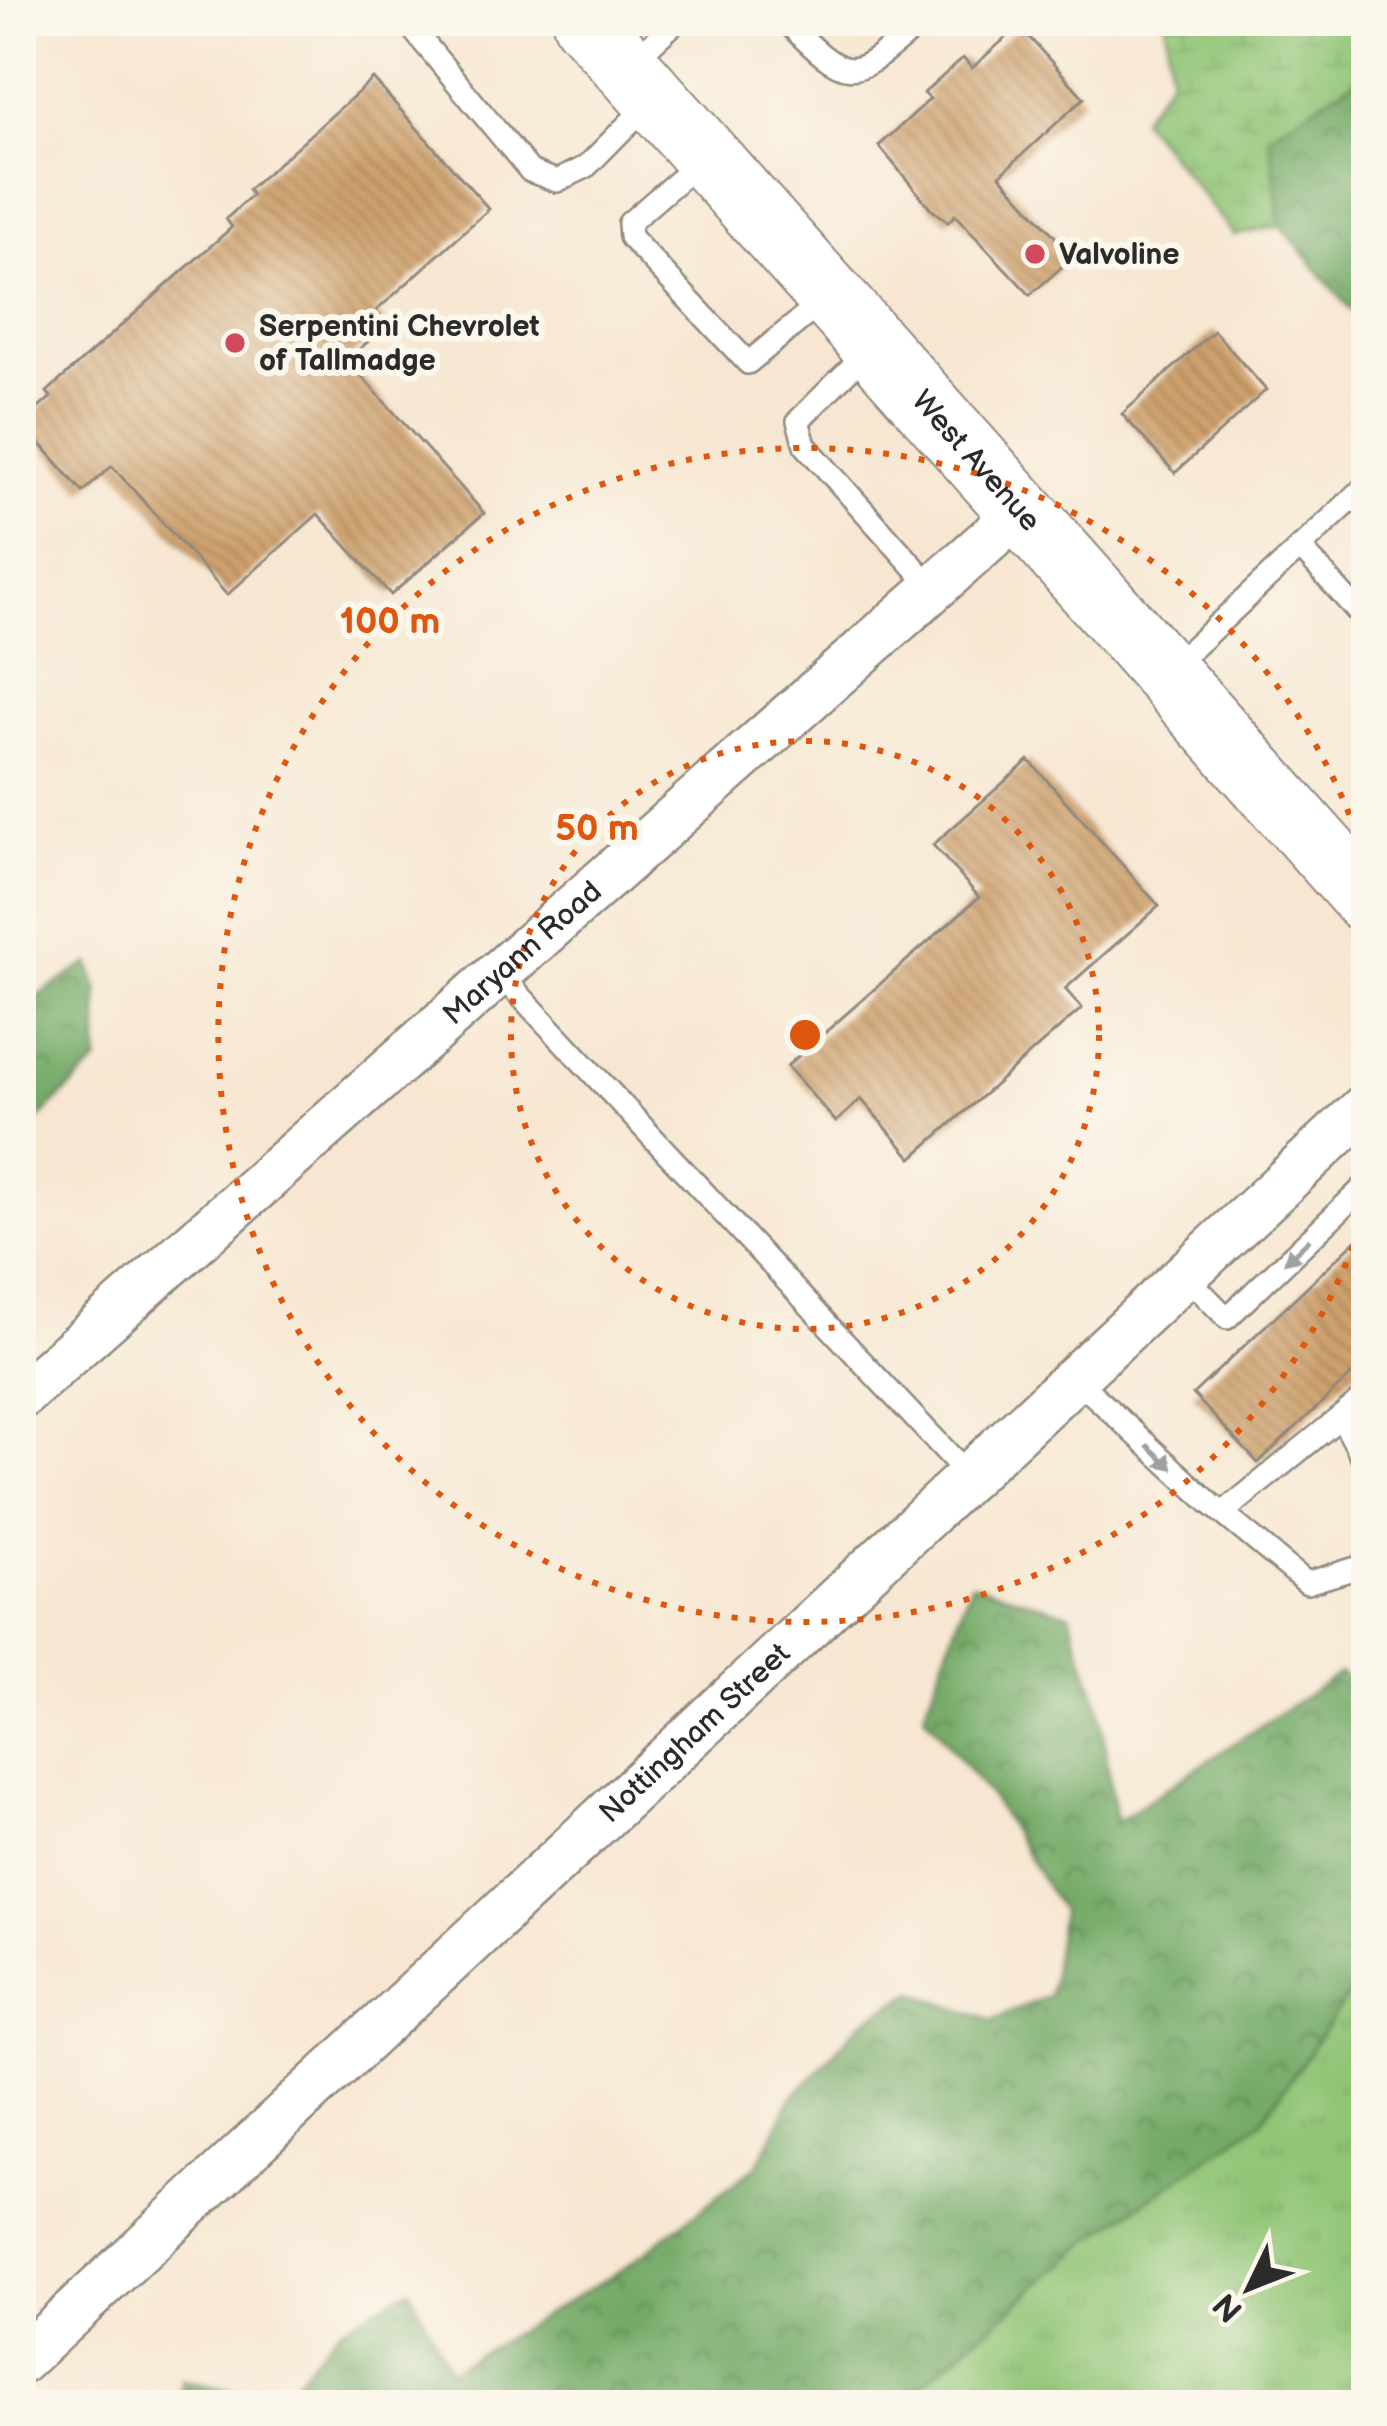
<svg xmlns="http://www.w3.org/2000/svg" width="1387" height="2426" font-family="'Balsamiq Sans',sans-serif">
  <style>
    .grass { fill: url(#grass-tufts); stroke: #5e7850; stroke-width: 3 }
    .forest { fill: url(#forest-crowns); stroke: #506a49; stroke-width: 3 }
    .wetland { fill: url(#wetland-marsh); stroke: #5e7850; stroke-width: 3 }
    .building { fill: url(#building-back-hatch) }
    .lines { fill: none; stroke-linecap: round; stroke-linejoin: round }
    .lane-casing { stroke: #91897e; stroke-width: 26 }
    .street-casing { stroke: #91897e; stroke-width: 50 }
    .primary-casing { stroke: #91897e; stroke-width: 70 }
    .lane { stroke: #fff; stroke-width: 21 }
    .street { stroke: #fff; stroke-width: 45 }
    .primary { stroke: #fff; stroke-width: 66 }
    .oneway { fill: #a0a0a0 }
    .ring { fill: none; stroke: #df570e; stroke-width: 6; stroke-dasharray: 6 12 }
    .poi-dot { fill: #d1495b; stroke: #fbf7ec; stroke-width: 4.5 }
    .labels { text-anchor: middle; stroke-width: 12; stroke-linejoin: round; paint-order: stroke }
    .poi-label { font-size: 30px; font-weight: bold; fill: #2b2b2b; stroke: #fbf7ec; text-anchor: start }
    .street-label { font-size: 30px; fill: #2b2b2b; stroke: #fbf7ec }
    .centre { fill: #df570e; stroke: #fbf7ec; stroke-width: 6 }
    .ring-label { font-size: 36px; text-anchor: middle; font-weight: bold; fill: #df570e; stroke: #fbf7ec; stroke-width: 12; stroke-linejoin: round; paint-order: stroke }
  </style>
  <defs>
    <pattern id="grass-tufts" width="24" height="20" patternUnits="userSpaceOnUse" patternTransform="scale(3)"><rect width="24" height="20" fill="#91c576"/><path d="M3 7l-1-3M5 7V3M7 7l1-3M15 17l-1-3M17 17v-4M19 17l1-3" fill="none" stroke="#7da966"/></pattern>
    <pattern id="forest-crowns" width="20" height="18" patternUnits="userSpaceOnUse" patternTransform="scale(3)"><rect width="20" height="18" fill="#74aa67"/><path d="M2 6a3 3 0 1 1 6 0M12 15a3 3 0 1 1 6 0" fill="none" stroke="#5f8b55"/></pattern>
    <pattern id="wetland-marsh" width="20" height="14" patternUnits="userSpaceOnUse" patternTransform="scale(3)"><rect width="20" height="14" fill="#91c576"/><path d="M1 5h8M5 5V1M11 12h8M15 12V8" fill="none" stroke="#7da966"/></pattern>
    <pattern id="building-back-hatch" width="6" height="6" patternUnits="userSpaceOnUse" patternTransform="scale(3)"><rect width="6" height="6" fill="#cfa26e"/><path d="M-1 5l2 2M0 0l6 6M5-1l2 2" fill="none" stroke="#a8845b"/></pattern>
  </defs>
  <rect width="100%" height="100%" fill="#fbf7ec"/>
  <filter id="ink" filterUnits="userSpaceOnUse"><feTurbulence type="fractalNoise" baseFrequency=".00833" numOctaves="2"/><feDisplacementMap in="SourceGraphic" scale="24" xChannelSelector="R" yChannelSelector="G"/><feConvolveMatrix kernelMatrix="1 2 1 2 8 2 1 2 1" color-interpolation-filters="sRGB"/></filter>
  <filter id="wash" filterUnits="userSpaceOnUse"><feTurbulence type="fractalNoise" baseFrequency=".004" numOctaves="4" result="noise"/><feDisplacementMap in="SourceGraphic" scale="48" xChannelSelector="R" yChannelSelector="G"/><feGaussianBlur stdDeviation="2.7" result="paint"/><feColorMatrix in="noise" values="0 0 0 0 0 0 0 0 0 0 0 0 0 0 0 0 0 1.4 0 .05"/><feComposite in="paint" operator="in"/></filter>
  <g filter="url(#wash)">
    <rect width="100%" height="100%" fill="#f7e7d2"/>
    <polygon class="grass" points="1366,1968 1366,2405 897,2405 1098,2234 1261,2121"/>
    <g class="forest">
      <polygon points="1366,73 1366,328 1281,226 1269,134"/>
      <polygon points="89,963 98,990 98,1061 21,1136 21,1007"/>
      <polygon points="971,1583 1069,1613 1099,1704 1116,1822 1340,1673 1366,1693 1366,1968 1351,1992 1261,2121 1098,2234 897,2405 182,2405 181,2380 280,2399 341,2327 410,2289 450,2370 626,2267 757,2166 791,2099 862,2022 914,1992 992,2020 1049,1995 1061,1911 995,1803 924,1714"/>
    </g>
    <polygon class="wetland" points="1166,21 1366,21 1366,73 1269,134 1281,226 1234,235 1140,118 1170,78"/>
    <g id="blocks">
      <g class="building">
        <polygon points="1019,26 1084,98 1000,175 1073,257 1030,295 955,215 948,222 932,210 879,146 930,99 924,93 963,58 972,68"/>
        <polygon points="373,79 489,209 375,312 387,325 347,360 484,513 391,595 318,514 227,595 112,466 83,492 22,423 51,397 47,392 232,227 226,219 252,195 248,190"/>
        <polygon points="1214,331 1266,390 1175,473 1122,414"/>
        <polygon points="1029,760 1159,906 1065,989 1082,1008 912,1158 861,1099 836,1122 787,1066 979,897 933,845"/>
        <polygon points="1366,1231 1366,1361 1258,1463 1193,1394"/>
      </g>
    </g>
  </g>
  <g filter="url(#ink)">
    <use href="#blocks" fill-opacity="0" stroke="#91897e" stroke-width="3"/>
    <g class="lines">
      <defs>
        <g id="lane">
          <polyline points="406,21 530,171 557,181 586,167 648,104"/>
          <path d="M 786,21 C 854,90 852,79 923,21"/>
          <polyline points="633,61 677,21"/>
          <polyline points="703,159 629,223 630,237 748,363 827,298"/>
          <polyline points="869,350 798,421 805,445 933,588"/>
          <polyline points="1300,547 1366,621"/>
          <polyline points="1169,670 1366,486"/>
          <polyline points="499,973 969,1476"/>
          <polyline points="1185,1275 1227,1318 1366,1185"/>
          <polyline points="1075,1378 1210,1503 1307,1583 1366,1565"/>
          <polyline points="1341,1417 1366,1464"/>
          <polyline points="1223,1513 1366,1396"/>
        </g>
        <g id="street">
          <path id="s1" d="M 21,1396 L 1021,511"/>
          <path id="s2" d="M 21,2361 L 1366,1106"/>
        </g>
        <g id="primary">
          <path id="s3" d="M 586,21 L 1366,899"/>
        </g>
      </defs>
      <use href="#lane" class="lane-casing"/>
      <use href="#street" class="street-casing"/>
      <use href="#primary" class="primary-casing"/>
      <use href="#lane" class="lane"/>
      <use href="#street" class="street"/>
      <use href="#primary" class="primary"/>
    </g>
    <defs><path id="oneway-solid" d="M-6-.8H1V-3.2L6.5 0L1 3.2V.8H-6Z" transform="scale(3)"/></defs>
    <g class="oneway">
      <use href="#oneway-solid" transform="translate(1297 1251) rotate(136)"/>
      <use href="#oneway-solid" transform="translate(1160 1457) rotate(43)"/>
    </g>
  </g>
  <g class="ring">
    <circle cx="805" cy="1035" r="294"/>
    <path d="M1365 1212A587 587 0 1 1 1365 858"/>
  </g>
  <g class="poi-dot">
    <circle cx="1035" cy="254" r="12"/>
    <circle cx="235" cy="343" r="12"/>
  </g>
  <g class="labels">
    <g class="poi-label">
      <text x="1059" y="264">Valvoline</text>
      <text x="259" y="336">Serpentini Chevrolet<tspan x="259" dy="34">of Tallmadge</tspan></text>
    </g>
    <g class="street-label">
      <text dy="10" stroke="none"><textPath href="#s3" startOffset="588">West Avenue</textPath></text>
      <text dy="10" stroke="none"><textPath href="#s1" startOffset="669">Maryann Road</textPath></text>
      <text dy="10" stroke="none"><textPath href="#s2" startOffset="921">Nottingham Street</textPath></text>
    </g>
  </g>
  <circle cx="805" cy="1035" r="18" class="centre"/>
  <g class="ring-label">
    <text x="390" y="633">100 m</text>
    <text x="597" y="840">50 m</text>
  </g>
  <rect width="1387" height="2426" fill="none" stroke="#fbf7ec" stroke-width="72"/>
  <g transform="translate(1249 2288) rotate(227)" stroke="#fbf7ec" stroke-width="9" paint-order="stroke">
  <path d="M0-9L21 45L0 30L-21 45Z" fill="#2b2b2b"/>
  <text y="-18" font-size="33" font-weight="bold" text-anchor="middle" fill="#2b2b2b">N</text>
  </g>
</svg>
